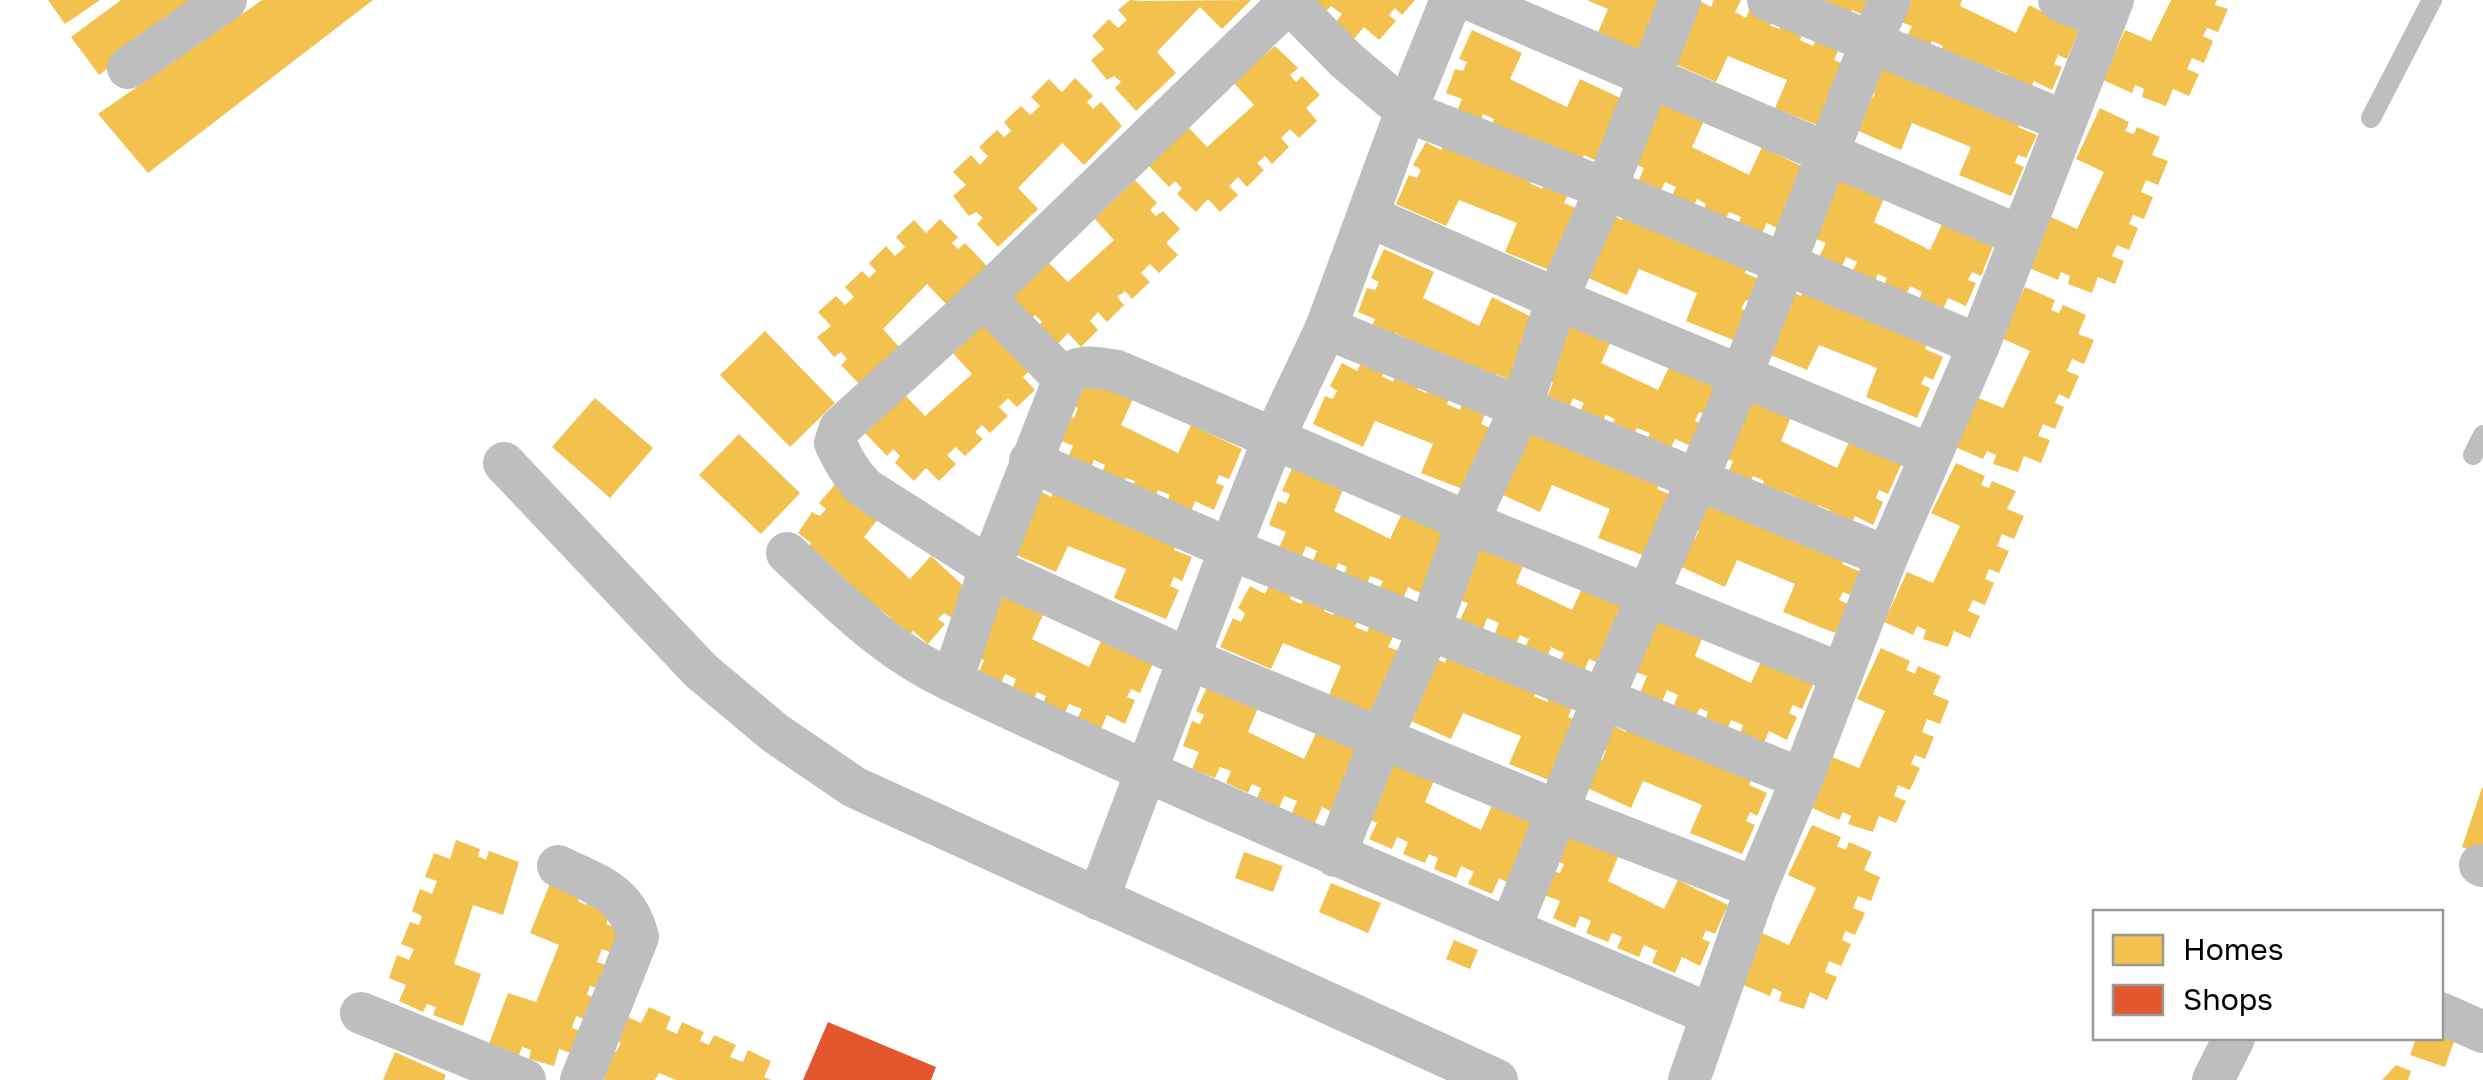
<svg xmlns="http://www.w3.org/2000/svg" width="2483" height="1080" font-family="'Golos Text',sans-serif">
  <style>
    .homes { fill: #f2c14e }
    .shops { fill: #e4572e }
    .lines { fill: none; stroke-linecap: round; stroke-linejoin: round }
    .service { stroke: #bebebe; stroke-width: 20 }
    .minor { stroke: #bebebe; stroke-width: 42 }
  </style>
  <rect width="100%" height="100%" fill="#fff"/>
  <g class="homes">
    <polygon points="48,0 100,0 65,24"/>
    <polygon points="121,0 200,0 99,75 71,37"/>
    <polygon points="262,0 373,0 148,173 98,114"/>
    <polygon points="1130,0 1142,1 1251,0 1222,29 1200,7 1157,52 1176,73 1136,111 1115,88 1121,82 1114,76 1107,80 1091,60 1104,49 1092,36 1109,19 1118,28 1127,20 1118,10"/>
    <polygon points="1305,0 1415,0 1402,15 1395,8 1389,15 1396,21 1379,40 1364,27 1353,40 1334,24 1342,14 1331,6 1323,15"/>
    <polygon points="1587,0 1672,0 1648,58 1596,37 1608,9"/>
    <polygon points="1698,0 1711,7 1714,0 1741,0 1735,12 1746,18 1751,5 1774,15 1770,25 1779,29 1784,18 1805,28 1800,40 1813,46 1818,34 1841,44 1834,60 1852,68 1827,129 1775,108 1787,80 1728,56 1716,82 1666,60"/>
    <polygon points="1820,0 1878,0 1870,18 1852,10 1845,25"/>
    <polygon points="1902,0 1962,0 1960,6 2016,33 2029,5 2079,30 2067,59 2058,55 2054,64 2062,67 2052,90 2034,81 2027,97 2004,87 2008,75 1996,70 1991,82 1938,57 1943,46 1932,41 1927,52 1904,42 1912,26 1895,20"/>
    <polygon points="2171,0 2217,0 2215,5 2228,9 2218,32 2207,28 2203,36 2213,41 2204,63 2192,58 2187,69 2199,74 2189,96 2173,89 2166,106 2142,97 2144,89 2135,85 2132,93 2103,80 2125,30 2151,41"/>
    <polygon points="1472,30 1522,53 1510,79 1567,107 1580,79 1631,103 1603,164 1584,155 1578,171 1489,131 1494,119 1483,114 1478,126 1455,116 1462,99 1446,93 1455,69 1463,71 1467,62 1459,59"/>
    <polygon points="1275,46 1298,68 1290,75 1296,82 1302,76 1320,95 1306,108 1317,121 1299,138 1290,129 1281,138 1289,147 1272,164 1265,156 1257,163 1264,170 1247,187 1238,177 1229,186 1238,195 1220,212 1208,199 1196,212 1177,194 1182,188 1175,181 1169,187 1147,164 1187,126 1207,147 1254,105 1233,82"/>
    <polygon points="1879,66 2025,111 2018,127 2037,135 2026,158 2018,155 2015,163 2024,167 2011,196 1959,175 1971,147 1912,123 1901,150 1850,127 1875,94 1867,89"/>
    <polygon points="1075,78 1093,96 1087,102 1093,109 1101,102 1122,126 1084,165 1062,143 1018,188 1038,209 998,247 977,224 983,218 976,212 969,216 953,196 966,185 953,172 971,155 980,165 988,156 979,147 997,130 1004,137 1011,131 1004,122 1021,106 1030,115 1040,106 1031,97 1049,79 1062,92"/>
    <polygon points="1653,98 1704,121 1692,147 1749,175 1762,147 1812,171 1785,232 1767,223 1759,239 1736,229 1741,217 1729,212 1724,223 1702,214 1706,204 1697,199 1693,208 1670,199 1676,187 1665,182 1659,194 1637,184 1644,168 1628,161"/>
    <polygon points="2100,108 2129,122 2125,131 2134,134 2137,127 2160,137 2152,155 2168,161 2158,185 2146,180 2141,192 2153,197 2144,219 2133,215 2129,224 2138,228 2129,250 2117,245 2112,256 2124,261 2115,284 2098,277 2092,293 2068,284 2070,276 2061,272 2058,280 2029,268 2051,217 2077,229 2104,172 2076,159"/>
    <polygon points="1449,134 1536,172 1530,183 1542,189 1548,177 1571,188 1564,203 1583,211 1557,273 1505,252 1517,223 1459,200 1446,226 1396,204 1409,175 1417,178 1421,170 1413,165 1426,142 1441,150"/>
    <polygon points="1835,173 1885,196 1874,222 1930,250 1943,222 1993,246 1981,276 1972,272 1968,280 1976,283 1966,306 1948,298 1941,314 1918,303 1922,292 1910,286 1905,298 1883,288 1887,278 1878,274 1874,283 1851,274 1857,262 1846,257 1841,269 1818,259 1826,243 1809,236"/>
    <polygon points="1135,180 1157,203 1150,210 1156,216 1163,211 1180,229 1166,243 1178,255 1159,273 1150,264 1141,273 1150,282 1132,299 1125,291 1117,297 1124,305 1107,322 1098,312 1090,321 1098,330 1081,347 1068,333 1056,346 1036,329 1042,322 1035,315 1029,321 1007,298 1047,261 1068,282 1114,240 1093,217"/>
    <polygon points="1629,203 1752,257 1745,273 1763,281 1753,304 1746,300 1741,309 1751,313 1738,342 1686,321 1697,293 1639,269 1627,295 1577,273 1606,212 1622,220"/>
    <polygon points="940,219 958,237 952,243 958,249 965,243 987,266 948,306 927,284 883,329 902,350 863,388 841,365 847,359 841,352 834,357 817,337 831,326 818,312 836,296 845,305 854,297 845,287 862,271 869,278 876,271 869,263 886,246 895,256 905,247 896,237 914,220 926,233"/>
    <polygon points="1384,249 1434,272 1423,298 1479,326 1492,297 1543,323 1515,383 1496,374 1490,390 1406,338 1395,333 1390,345 1368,335 1375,319 1358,312 1367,288 1375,290 1379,282 1371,278"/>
    <polygon points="1809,279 1931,333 1925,349 1943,357 1933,380 1925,376 1921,384 1930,388 1917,418 1866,397 1877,368 1819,345 1807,370 1756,349 1786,288 1801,296"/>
    <polygon points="2025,287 2055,300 2051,310 2059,313 2063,305 2086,315 2078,334 2094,340 2084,364 2072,359 2067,371 2079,376 2069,399 2059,394 2055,403 2064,407 2055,429 2043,424 2038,436 2050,440 2041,463 2024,456 2018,472 1993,464 1996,455 1987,451 1983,459 1955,447 1976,397 2003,408 2030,351 2001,338"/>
    <polygon points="993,314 1038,363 1023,377 1035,390 1017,407 1008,398 999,407 1008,416 990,433 982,425 975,432 983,439 965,456 956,447 947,455 956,464 939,481 926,468 914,481 895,463 900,456 893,449 887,456 865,433 905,395 925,416 972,374 951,351"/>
    <polygon points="1562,314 1613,337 1601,363 1658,390 1671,363 1721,387 1708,416 1699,412 1695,421 1703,424 1693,447 1675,439 1668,454 1645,444 1650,433 1637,428 1632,439 1610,429 1615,419 1606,415 1601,424 1579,414 1584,403 1573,398 1568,410 1546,400 1553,383 1537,377"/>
    <polygon points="765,331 835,403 790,447 720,375"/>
    <polygon points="1365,355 1388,365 1382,376 1393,382 1398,369 1421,379 1417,389 1426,393 1430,383 1452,392 1447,404 1460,410 1464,398 1487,409 1481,424 1499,432 1473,493 1421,473 1433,444 1375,421 1363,447 1313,424 1325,396 1333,399 1337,391 1330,386 1342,363 1357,371"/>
    <polygon points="1082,376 1133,399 1121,425 1178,453 1191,425 1242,449 1229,479 1219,475 1216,483 1224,486 1214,510 1195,501 1189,517 1165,507 1170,495 1158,490 1153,501 1131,492 1135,481 1126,478 1122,487 1100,477 1105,465 1094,460 1089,472 1066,462 1073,446 1057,439 1066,415 1074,418 1078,408 1070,405"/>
    <polygon points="1742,392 1792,414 1781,441 1837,468 1850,440 1901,465 1888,494 1879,490 1876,498 1883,502 1873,525 1855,516 1848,532 1825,522 1830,510 1817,505 1813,517 1794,496 1785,492 1782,502 1759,492 1764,481 1753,476 1748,487 1726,477 1733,461 1716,455"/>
    <polygon points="595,398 653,448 610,498 552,447"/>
    <polygon points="1519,428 1665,473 1657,489 1676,497 1650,558 1598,538 1610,509 1552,485 1540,512 1490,489"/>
    <polygon points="739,434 800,493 761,534 699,475"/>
    <polygon points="1295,462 1345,485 1334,511 1390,539 1403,511 1454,535 1426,596 1408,587 1401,603 1378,592 1383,581 1370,576 1366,587 1343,577 1347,567 1338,563 1335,572 1312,563 1317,551 1306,546 1301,558 1279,548 1286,532 1269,525 1278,501 1286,504 1290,494 1282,491"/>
    <polygon points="1956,463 1985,476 1981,485 1989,488 1992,481 2016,491 2007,509 2024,516 2014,539 2002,534 1997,546 2009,551 1999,573 1989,569 1985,579 1994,583 1985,605 1973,600 1968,611 1980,616 1970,638 1954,631 1948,647 1923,639 1926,630 1917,626 1913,635 1884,622 1907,572 1933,583 1960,526 1931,513"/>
    <polygon points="839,480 881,515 864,537 910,579 931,556 972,594 952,618 944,613 938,619 945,624 928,644 913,631 902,644 891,618 880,609 872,619 800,557 811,543 798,533 812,512 820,516 826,509 819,503"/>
    <polygon points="1058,480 1181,534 1174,550 1192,557 1182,581 1174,577 1170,586 1179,590 1166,619 1114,598 1126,569 1068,546 1056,572 1005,550 1035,488 1051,497"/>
    <polygon points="1704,503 1849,548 1842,564 1861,572 1850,595 1843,592 1839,600 1848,604 1835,633 1783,612 1795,584 1737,560 1725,587 1675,564 1687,535 1695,539 1699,530 1691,526"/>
    <polygon points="1476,534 1527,557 1516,583 1572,610 1585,582 1635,607 1607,667 1589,659 1583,674 1559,664 1564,653 1551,647 1547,659 1524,649 1529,639 1520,635 1516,644 1494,635 1499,623 1487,618 1483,630 1460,620 1468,603 1451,597"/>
    <polygon points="1273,577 1295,587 1290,599 1301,604 1306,592 1328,602 1324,611 1333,615 1338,605 1360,615 1355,627 1367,632 1372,620 1396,631 1388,647 1407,654 1381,716 1329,695 1341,666 1283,643 1271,669 1220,647 1233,618 1241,622 1245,613 1238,608 1250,586 1265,594"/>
    <polygon points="994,590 1044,613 1032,639 1089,667 1102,639 1153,663 1140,693 1131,689 1127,697 1135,700 1125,724 1107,715 1100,731 1076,721 1082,709 1069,704 1064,715 1042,706 1046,696 1037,692 1033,701 1011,691 1016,679 1005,674 1000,686 977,676 984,660 968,653"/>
    <polygon points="1656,606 1706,629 1695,656 1751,683 1764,655 1815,680 1802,709 1793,705 1789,713 1797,717 1787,740 1769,731 1762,748 1739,737 1743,725 1731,720 1726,732 1704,722 1708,712 1700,708 1695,717 1673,708 1678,695 1667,690 1662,702 1640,693 1647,676 1630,670"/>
    <polygon points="1452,646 1475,657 1470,668 1481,673 1486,661 1540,685 1534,696 1547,702 1552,690 1575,701 1568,717 1586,724 1561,785 1509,764 1521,736 1463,713 1451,739 1400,716 1430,655 1445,663"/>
    <polygon points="1881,648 1910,661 1906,670 1915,674 1918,666 1941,676 1933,694 1949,701 1940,724 1927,719 1922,732 1934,737 1925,759 1915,755 1911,764 1920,768 1910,790 1898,785 1894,796 1906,801 1896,823 1879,816 1873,832 1848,824 1851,816 1843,812 1839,820 1810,807 1832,757 1859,768 1885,711 1857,699"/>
    <polygon points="1209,683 1259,705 1248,732 1304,759 1317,731 1368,756 1340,816 1322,807 1315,823 1292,813 1297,801 1284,796 1279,808 1257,798 1261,788 1252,784 1248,793 1226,783 1231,771 1220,767 1215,778 1192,769 1199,752 1183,746 1192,721 1200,724 1204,715 1196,711"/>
    <polygon points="1633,715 1756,769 1749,785 1767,793 1757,816 1750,812 1746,821 1755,825 1742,854 1690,833 1702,805 1643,781 1631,808 1581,785 1594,757 1602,760 1606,751 1598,747 1610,724 1626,732"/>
    <polygon points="1386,753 1436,776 1425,802 1481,830 1494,801 1544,826 1516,887 1499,878 1492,894 1468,884 1474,872 1461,866 1456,878 1434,869 1438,858 1429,854 1425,863 1403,854 1408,842 1397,837 1392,849 1369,839 1377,823 1360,816"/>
    <polygon points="2482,788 2483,788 2483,855 2462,847"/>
    <polygon points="1812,825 1841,837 1837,846 1846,850 1849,842 1872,852 1864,870 1880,877 1871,901 1858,896 1853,908 1865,913 1855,935 1845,931 1842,940 1851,944 1841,966 1829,961 1825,972 1837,977 1827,1000 1810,992 1804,1009 1779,1001 1782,992 1773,988 1770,996 1741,984 1762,933 1789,945 1816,888 1788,875"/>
    <polygon points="1569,833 1619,855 1608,881 1664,909 1678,880 1728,905 1715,934 1706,930 1702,939 1710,942 1700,966 1682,957 1675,973 1652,963 1657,951 1644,945 1639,957 1617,948 1622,937 1612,933 1608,942 1586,933 1591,921 1580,916 1575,928 1553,918 1560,901 1544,895 1552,871 1560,873 1564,864 1556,861"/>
    <polygon points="456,840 480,849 478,856 486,860 489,851 519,862 503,915 473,905 454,964 481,974 463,1026 433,1015 436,1007 427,1004 423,1012 399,1001 406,985 389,978 397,955 409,960 414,949 401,944 410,922 419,925 422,916 412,911 420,889 432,894 437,881 425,877 434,853 450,859"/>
    <polygon points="1244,852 1283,866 1273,892 1235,878"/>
    <polygon points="551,881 581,892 578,901 586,905 589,897 613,906 606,924 622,930 614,954 602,949 597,962 609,966 601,989 590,986 587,995 597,998 589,1021 576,1016 572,1028 584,1032 576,1055 559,1049 554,1066 529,1059 531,1050 522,1047 519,1055 489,1044 508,993 536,1002 559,945 530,933"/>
    <polygon points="1331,883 1381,903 1368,933 1319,912"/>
    <polygon points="1454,940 1478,950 1470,969 1446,959"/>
    <polygon points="649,1007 671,1017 666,1029 677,1034 682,1022 704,1032 700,1041 709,1045 714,1035 736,1045 730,1057 743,1062 748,1050 771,1061 764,1077 771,1080 676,1080 659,1073 655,1080 604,1080 609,1048 616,1052 621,1043 613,1039 625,1016 641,1023"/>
    <polygon points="2440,1028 2457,1033 2445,1067 2410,1055 2416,1038 2440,1038"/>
    <polygon points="395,1052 446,1075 444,1080 383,1080"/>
    <polygon points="2396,1065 2411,1071 2408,1080 2382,1080"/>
  </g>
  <polygon class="shops" points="828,1022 936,1067 931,1080 803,1080"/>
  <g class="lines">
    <g class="service">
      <polyline points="2371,118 2432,0"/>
      <polyline points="2473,455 2483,435"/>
    </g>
    <g class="minor">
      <polyline points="1287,0 1346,60 1406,111 1606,189 1979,345"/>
      <polyline points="1471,0 2020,236"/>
      <polyline points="1768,0 2064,121"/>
      <polyline points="2059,0 2105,19"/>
      <path d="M 1289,2 L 984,297 L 840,428 L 835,443 C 844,461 851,475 866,489 L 990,568 L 1189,659 L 1560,812 L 1756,888"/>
      <polyline points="128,68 226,0"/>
      <polyline points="1368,216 1557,299 1931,455"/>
      <polyline points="984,297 1064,379"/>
      <polyline points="1326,328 1887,557"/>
      <polyline points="1030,461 1230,549 1802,779"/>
      <polyline points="504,463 701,671 775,733 854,787 1497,1080"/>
      <path d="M 787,553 C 840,602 885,650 952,681 L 990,568 L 1064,379 C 1077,362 1098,368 1117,371 L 1468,522 L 1842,674"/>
      <path d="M 952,681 C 1202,801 1457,906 1712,1015"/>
      <polyline points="1335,856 1382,737 1429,630 1468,522 1522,405 1557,299 1606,189 1680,0"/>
      <polyline points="2480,865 2483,866"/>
      <path d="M 558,866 C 597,885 627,892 638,937 L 581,1080"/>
      <polyline points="1098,899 1230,549 1273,440 1326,328 1406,111 1451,0"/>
      <polyline points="1510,929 1603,699 1741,377 1871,42 1890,0"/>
      <polyline points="361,1013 525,1080"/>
      <polyline points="2440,1013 2483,1032"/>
      <polyline points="1689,1080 1756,888 1802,779 1887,557 1979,345 2113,0"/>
      <polyline points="2213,1080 2234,1038"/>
    </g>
  </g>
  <rect x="2093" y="910" width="350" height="130" fill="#ffffff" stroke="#999999" stroke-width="2.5"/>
  <rect x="2113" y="935" width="50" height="30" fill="#f2c14e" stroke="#999999" stroke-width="2.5"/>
  <text x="2183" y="960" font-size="30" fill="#000000">Homes</text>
  <rect x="2113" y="985" width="50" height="30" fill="#e4572e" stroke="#999999" stroke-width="2.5"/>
  <text x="2183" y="1010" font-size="30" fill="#000000">Shops</text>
</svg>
